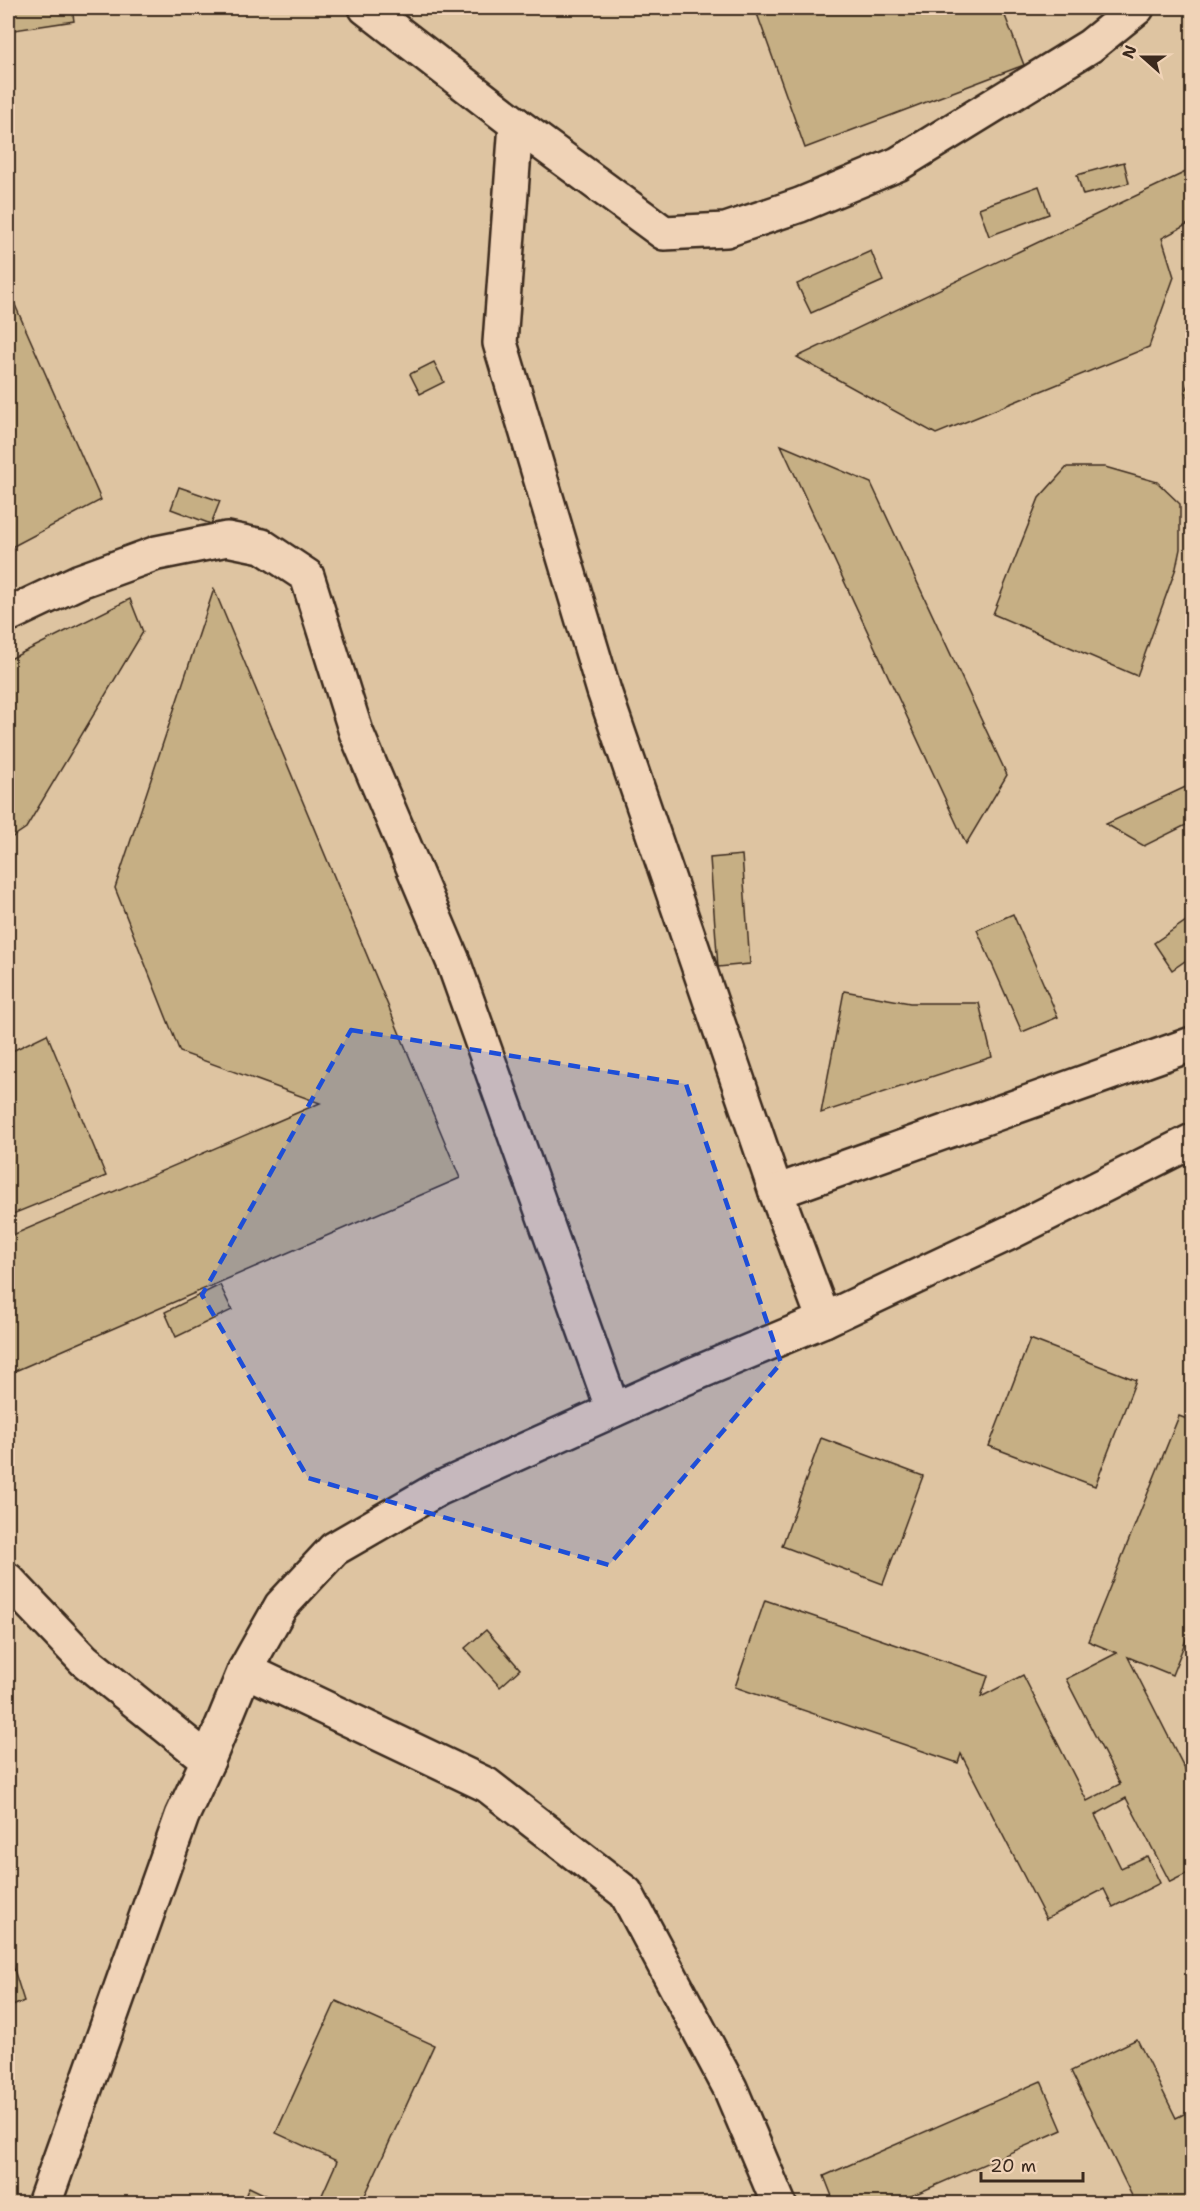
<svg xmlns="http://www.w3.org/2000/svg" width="1200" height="2211" font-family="'Shantell Sans',sans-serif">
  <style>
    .built { fill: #dec4a1 }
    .building { fill: #c6af84; stroke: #3b2a1e; stroke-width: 1.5 }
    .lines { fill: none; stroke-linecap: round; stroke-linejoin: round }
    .minor-casing { stroke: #3b2a1e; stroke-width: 38 }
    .minor { stroke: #f0d3b7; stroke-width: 33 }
    .marked { fill: #1d4ed8; fill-opacity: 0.2; stroke: #1d4ed8; stroke-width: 4.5; stroke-dasharray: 12 8; stroke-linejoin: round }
  </style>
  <rect width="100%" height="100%" fill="#edd1b1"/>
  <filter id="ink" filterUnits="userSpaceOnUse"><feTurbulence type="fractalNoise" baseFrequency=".0167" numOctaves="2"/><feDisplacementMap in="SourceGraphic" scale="12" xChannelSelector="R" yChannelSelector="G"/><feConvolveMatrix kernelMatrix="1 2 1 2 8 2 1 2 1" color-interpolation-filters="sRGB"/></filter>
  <g filter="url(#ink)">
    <rect class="built" x="8" y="8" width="1184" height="2195"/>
    <g class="building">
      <polygon points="8,8 72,8 74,21 8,31"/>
      <polygon points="755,8 1002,8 1024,65 805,148"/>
      <polygon points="1124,162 1129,183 1083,195 1077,175"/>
      <polygon points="1192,169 1192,222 1162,238 1174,277 1149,347 936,434 797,357"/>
      <polygon points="1039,186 1049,214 989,236 979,208"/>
      <polygon points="871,251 883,281 811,313 797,284"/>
      <polygon points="8,289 101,500 8,549"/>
      <polygon points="434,362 444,382 420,394 410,374"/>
      <polygon points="1192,374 1192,405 1185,392"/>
      <polygon points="781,445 871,483 1007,775 966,844"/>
      <polygon points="1067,467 1105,467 1157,482 1180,504 1180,549 1176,568 1137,676 993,614 1039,498"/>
      <polygon points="179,487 220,501 211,524 171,509"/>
      <polygon points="214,589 460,1178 8,1374 8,1237 320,1103 180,1052 115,888"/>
      <polygon points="130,599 143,632 26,828 8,840 8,660"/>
      <polygon points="1192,784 1192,822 1144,846 1106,824"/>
      <polygon points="742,855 750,964 718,967 710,858"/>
      <polygon points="1013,914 1058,1017 1022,1032 977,930"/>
      <polygon points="1192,917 1192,956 1172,970 1154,943"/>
      <polygon points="844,991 910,1003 979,1003 992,1057 821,1113"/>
      <polygon points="47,1034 106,1176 8,1216 8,1053"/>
      <polygon points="220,1285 232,1310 176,1337 165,1312"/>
      <polygon points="1030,1339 1136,1380 1095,1486 989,1446"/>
      <polygon points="1179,1416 1192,1421 1192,1625 1172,1675 1128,1657 1192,1783 1192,1871 1170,1882 1126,1798 1095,1815 1121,1868 1147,1856 1160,1883 1113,1907 1104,1889 1046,1919 961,1754 958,1763 735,1687 765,1600 988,1676 981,1697 1023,1675 1087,1801 1120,1784 1066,1679 1117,1653 1088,1641"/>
      <polygon points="821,1438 923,1476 883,1584 782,1546"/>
      <polygon points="486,1630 520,1669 500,1687 465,1648"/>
      <polygon points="8,1959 11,1960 24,2001 8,2008"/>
      <polygon points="336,2001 434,2045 361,2204 318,2204 337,2161 276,2133"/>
      <polygon points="1137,2039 1176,2118 1192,2110 1192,2204 1136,2204 1071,2071"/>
      <polygon points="1041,2081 1062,2130 893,2204 835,2204 824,2176"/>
      <polygon points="249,2187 284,2204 242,2204"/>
    </g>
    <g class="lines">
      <defs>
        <g id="minor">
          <polyline points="366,8 516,124 664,233 726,230 800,205 898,164 1090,46 1137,8"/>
          <polyline points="516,124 500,343 604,691 776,1192 824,1320"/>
          <polyline points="8,615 80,581 157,553 227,539 262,546 307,576 356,732 453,961 613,1410"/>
          <polyline points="776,1192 1192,1044"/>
          <polyline points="8,1580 84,1660 208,1760"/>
          <polyline points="245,1670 487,1785 626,1893 730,2088 779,2204"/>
          <polyline points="44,2204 182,1816 208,1760 245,1670 281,1606 334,1549 438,1489 685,1378 824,1320 1009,1233 1192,1141"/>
        </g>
      </defs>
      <use href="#minor" class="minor-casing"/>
      <use href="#minor" class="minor"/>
    </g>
  </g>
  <path class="marked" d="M 351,1030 L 686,1084 L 781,1363 L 609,1565 L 308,1478 L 202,1295 Z"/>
  <rect width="1200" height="2211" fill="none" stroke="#f0d3b7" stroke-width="30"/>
  <rect x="15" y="15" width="1170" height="2181" fill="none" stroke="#3b2a1e" stroke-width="2" filter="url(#ink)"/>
  <g transform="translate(1143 57) rotate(291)" stroke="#f0d3b7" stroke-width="4.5" paint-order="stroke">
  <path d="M0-4.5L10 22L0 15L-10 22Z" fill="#3b2a1e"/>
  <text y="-9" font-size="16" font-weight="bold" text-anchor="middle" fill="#3b2a1e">N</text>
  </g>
  <path d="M981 2172v9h102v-9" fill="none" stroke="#3b2a1e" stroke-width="3"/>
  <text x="990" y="2172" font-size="18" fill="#3b2a1e" stroke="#f0d3b7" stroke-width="4.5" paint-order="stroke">20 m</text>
</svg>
